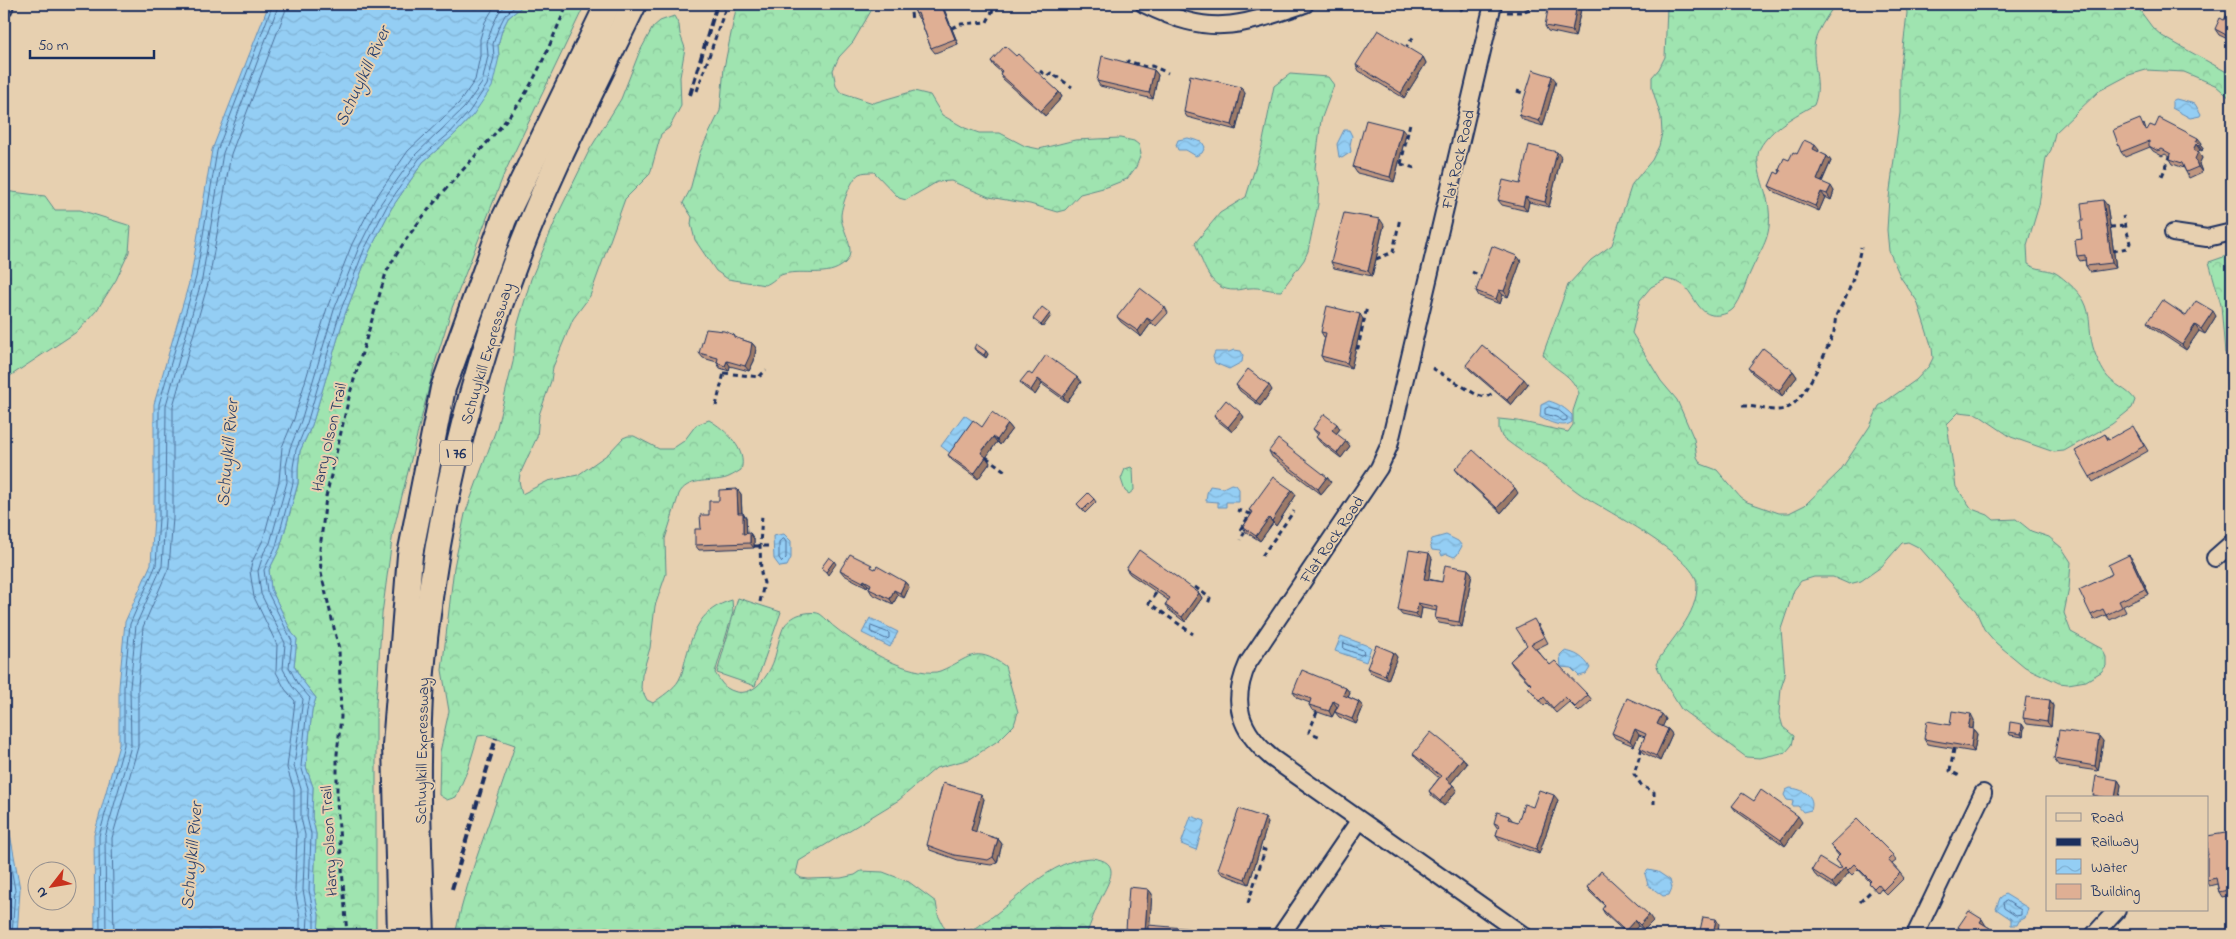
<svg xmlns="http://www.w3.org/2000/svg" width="2236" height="939" font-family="'Indie Flower',sans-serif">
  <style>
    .grass { fill: url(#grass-tufts); stroke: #5d8a87 }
    .forest { fill: url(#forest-crowns); stroke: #5d8a87 }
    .water { fill: url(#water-waves); stroke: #648eb8 }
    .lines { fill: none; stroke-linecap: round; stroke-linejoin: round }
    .shore { stroke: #4b6f9a; stroke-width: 1 }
    .minor-casing { stroke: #1b2f5e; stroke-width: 20 }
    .highway-casing { stroke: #1b2f5e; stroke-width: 28 }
    .path { stroke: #1b2f5e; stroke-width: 3; stroke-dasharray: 5 4; stroke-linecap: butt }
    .minor { stroke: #e7d0b0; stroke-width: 16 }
    .highway { stroke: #e7d0b0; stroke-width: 24 }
    .rail { stroke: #1b2f5e; stroke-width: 4; stroke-dasharray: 8 4; stroke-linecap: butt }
    .wall { fill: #c0967f; stroke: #1b2f5e }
    .shaded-wall { fill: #9c7a68; stroke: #1b2f5e }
    .building { fill: #dfaf94; stroke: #1b2f5e }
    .labels { text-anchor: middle; stroke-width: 4; stroke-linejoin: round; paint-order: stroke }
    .shield { fill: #e7d0b0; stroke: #585f77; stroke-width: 1 }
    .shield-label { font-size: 15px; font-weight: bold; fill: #1b2f5e }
    .street-label { font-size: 16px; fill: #1b2f5e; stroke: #e7d0b0 }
    .water-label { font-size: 18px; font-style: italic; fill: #273f6d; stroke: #e7d0b0 }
  </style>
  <defs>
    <pattern id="grass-tufts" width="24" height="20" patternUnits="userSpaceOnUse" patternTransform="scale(1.25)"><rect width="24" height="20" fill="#9fe4b0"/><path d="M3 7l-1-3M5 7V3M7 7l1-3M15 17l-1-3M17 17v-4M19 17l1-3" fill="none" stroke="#88c49a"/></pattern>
    <pattern id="forest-crowns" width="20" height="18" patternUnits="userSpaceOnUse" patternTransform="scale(1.25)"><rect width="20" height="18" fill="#9fe4b0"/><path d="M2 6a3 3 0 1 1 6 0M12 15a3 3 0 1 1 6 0" fill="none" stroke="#88c49a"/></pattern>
    <pattern id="water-waves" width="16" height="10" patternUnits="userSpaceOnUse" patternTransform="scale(1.25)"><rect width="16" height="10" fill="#94cef4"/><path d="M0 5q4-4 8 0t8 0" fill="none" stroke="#7fb1d4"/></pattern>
  </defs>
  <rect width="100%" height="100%" fill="#e7d0b0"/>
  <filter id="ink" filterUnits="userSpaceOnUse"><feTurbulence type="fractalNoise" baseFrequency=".02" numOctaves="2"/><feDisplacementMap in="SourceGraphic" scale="10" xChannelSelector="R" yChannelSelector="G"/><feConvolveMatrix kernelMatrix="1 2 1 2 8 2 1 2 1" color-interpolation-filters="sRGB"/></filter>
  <g filter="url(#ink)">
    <polygon class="grass" points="1131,467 1133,469 1134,490 1129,494 1125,491 1121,479 1125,469"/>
    <g class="forest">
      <polygon points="525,4 585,4 504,174 452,308 435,363 393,532 382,614 376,703 376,935 318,935 319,915 314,890 316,834 312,817 313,787 306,767 312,710 316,698 302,680 294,666 297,639 292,633 271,589 269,570 280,548 298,484 298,468 300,451 312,425 345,314 369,252 391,209 423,162 453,136 473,115 499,57 498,45 502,30 508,18"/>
      <path d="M 737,4 L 875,4 L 853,42 L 839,57 L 833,70 L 836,86 L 840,92 L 873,103 L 914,91 L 930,95 L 942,115 L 965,128 L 979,133 L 1000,133 L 1025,146 L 1039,149 L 1075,140 L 1120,138 L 1134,141 L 1139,145 L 1141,154 L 1136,167 L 1127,179 L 1107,187 L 1080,194 L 1065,210 L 1057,212 L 1030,204 L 989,197 L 951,181 L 937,182 L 906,200 L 899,198 L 874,172 C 869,172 863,172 859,174 C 851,179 841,207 841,216 C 841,230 859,251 844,264 C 828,278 803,269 784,274 C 778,275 772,283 765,285 L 728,279 L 716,271 L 695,240 L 691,224 L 692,217 L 683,203 L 690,190 L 700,152 L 720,111 L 724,68 Z"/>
      <path d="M 1672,4 L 1835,4 C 1828,16 1815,32 1814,47 C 1813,68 1822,85 1814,105 C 1796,115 1770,129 1760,148 C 1752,164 1768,192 1769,210 C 1772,238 1761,248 1751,271 C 1745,283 1742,299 1733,309 C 1728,314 1719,316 1712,315 C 1699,313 1694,296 1686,288 C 1681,282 1673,281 1666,279 L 1651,287 L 1640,300 L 1632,333 L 1661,381 L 1677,400 L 1694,439 L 1697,457 L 1701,464 L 1717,470 L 1740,497 L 1747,502 L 1779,513 L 1789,513 L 1805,505 L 1840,471 L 1870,426 L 1879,406 L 1916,380 L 1929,366 L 1933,358 L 1932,348 L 1917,301 L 1901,278 L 1889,251 L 1887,230 L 1889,198 L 1900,113 L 1900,75 L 1907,13 L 1906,4 L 2135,4 L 2152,27 L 2162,36 L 2232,75 L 2232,106 L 2231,99 L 2215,85 L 2184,72 L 2146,70 L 2129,75 L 2099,91 L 2055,133 L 2051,150 L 2046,158 L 2039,205 L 2027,245 L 2028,264 C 2038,271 2051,268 2060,276 C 2069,283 2079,292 2084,301 C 2091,314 2089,330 2092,343 C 2094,353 2100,366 2106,375 C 2113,385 2128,389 2135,400 L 2132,408 L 2112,424 L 2064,451 L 2054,452 L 2011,437 L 1977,414 L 1959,412 L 1947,424 L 1956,487 L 1972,509 L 1988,515 L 1994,520 L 2016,519 L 2031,531 L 2049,537 L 2062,548 L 2071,562 L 2069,588 L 2064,613 L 2071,632 L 2102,649 L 2106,657 L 2106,666 L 2101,672 L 2086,681 L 2068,684 L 2059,683 L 2025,667 L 1996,643 L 1984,629 L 1976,611 L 1920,548 L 1908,542 L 1902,543 L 1881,567 L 1861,581 L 1849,584 L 1833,577 L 1814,577 L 1801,581 L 1794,590 L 1781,629 L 1785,676 L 1781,688 L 1779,713 L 1783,727 L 1794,736 L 1792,745 L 1786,752 L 1760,758 L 1746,757 L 1681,709 L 1663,680 L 1656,664 C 1670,639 1698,616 1697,584 C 1696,556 1602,509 1579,493 C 1569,486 1559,477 1549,470 C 1534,459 1517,449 1502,437 L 1499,429 L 1499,419 L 1518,421 L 1568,432 L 1573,425 L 1573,411 L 1579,393 C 1569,370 1553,371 1543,354 L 1568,285 L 1591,260 L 1612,245 L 1632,184 L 1652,160 L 1659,146 L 1662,133 L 1661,117 L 1652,88 L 1652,77 L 1659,69 L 1665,57 L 1667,7 Z"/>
      <path d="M 674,16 L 679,25 L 680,34 L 685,48 L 680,77 L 681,106 L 669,128 L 661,134 L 650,174 L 625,199 L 590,296 L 573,319 L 553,367 L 551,381 L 539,415 L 537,437 L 520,474 L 519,481 L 522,494 L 548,481 L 578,475 L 608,454 L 623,438 L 628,436 L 634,436 L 659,449 L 672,449 L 684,441 L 696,425 L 709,420 C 725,429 748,450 741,470 C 736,473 729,478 722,479 C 708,482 687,478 679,494 L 665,539 L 666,574 L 655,606 L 650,648 L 642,675 L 641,688 L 647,700 L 653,703 C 661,697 674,689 679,680 C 683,673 684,664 686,657 C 694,629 701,609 732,600 L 733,612 L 715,673 C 718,677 722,685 727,688 C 749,702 767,680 774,660 C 777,651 778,640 782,631 C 784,624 791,618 798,615 C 804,613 814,611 820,614 C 826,618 831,625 837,629 C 853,642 880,658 899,665 C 908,669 931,675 940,671 C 970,659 973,644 1005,666 L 1018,712 L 1014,725 L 999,740 L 970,759 L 936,768 L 899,800 L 799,861 L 796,874 L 801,878 L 808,879 L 841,878 L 855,875 L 861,871 L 883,872 L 909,882 L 936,902 L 938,915 L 948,935 L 455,935 C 468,870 496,809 515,745 L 486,735 L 478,736 L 468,769 L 456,797 L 447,800 L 439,795 L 440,752 L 449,711 L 442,670 L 454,567 L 465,514 L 497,427 L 513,362 L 517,327 L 531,279 L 560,210 L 590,149 L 621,99 L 639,53 L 653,27 L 660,21 Z"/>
      <path d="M 1290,74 L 1328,77 L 1334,85 L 1321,120 L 1315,168 L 1319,186 L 1318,204 L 1308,251 L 1304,260 L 1281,291 C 1271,291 1260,287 1250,288 C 1245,288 1240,290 1235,290 C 1209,291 1203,262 1195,243 L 1220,213 L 1246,197 L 1262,146 L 1274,86 Z"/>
      <polygon points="4,191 45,196 55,210 80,210 131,226 129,252 116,280 97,310 78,331 4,380"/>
      <polygon points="2232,254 2232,360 2225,353 2221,305 2209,262"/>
      <polygon points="738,598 781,612 755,686 717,673"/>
      <path d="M 1091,858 C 1123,861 1109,881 1101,898 C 1095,910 1091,923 1086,935 L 958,935 C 1007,920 1038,860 1091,858 Z"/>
    </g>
    <g class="water">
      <polygon points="269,4 525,4 508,18 502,30 498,45 499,57 492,87 473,115 453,136 423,162 391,209 369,252 345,314 312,425 300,451 298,468 298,483 280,548 269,570 271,589 292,633 297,639 294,666 302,680 316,698 312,710 306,767 313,787 312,817 316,834 314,890 319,915 318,935 95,935 94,835 119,745 119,687 125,622 151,564 154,517 154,404 191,276 212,150"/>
      <polygon points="2176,99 2195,104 2201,114 2200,116 2190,118 2172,108 2172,101"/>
      <polygon points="1344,130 1349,130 1352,136 1350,145 1351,152 1342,158 1339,157 1337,144"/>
      <polygon points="1188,138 1202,142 1205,147 1202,153 1196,156 1186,150 1178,150 1176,145 1178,140"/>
      <polygon points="1234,350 1241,351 1243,355 1242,362 1229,369 1215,363 1213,357 1215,352 1229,352"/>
      <path d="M 1549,401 C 1559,404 1565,408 1572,415 L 1572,422 C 1564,429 1548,422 1540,417 L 1541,405 Z"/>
      <polygon points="964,415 973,421 950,453 941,446"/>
      <polygon points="1231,484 1236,485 1239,489 1239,502 1226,502 1226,507 1218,507 1218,502 1206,501 1207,493 1210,486 1223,488"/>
      <polygon points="784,534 791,541 791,558 787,566 780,567 774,559 773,536"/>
      <polygon points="1446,535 1458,541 1462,546 1457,555 1454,557 1447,554 1442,556 1440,551 1432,550 1430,544 1432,539"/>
      <polygon points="870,618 898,632 890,647 862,633"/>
      <polygon points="1341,636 1371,647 1366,662 1335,651"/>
      <path d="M 1564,651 C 1575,652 1585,658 1590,668 L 1586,674 L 1579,676 L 1571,668 L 1561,667 L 1560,655 Z"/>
      <path d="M 1790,788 C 1802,789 1816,795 1811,810 L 1803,812 L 1798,806 L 1792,806 L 1793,801 L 1787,800 L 1784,795 L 1786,790 Z"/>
      <polygon points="4,800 20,889 17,935 4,935"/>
      <polygon points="1191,816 1205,821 1196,850 1181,844"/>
      <polygon points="1648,870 1658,872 1670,880 1672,888 1669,895 1663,896 1648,885 1645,874"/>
      <polygon points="2005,894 2028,908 2025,918 2019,921 2017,925 2011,925 2011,919 1996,909 2000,898"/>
    </g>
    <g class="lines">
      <g class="shore">
        <polygon points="1549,407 1557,409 1567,417 1567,420 1563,421 1556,417 1545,414 1545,409"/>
        <polygon points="784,539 786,542 786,558 782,562 779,558 779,542"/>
        <polygon points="871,626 889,633 889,638 886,639 871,632"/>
        <polygon points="1344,643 1363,650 1364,654 1361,655 1344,649"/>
        <polyline points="4,828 15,890 12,935"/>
        <polyline points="4,862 9,890 6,935"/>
        <polygon points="2007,901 2021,910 2021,915 2016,916 2004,908 2003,903"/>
        <polyline points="100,935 99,836 124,745 124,687 130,624 156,565 159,518 159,404 196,277 217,151 273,4"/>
        <polyline points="106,935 105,837 131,746 130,687 136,625 162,566 165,518 166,405 202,279 223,153 279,4"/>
        <polyline points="114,935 112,838 138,747 138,687 143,627 169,567 173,518 173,406 209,280 231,154 285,12 287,4"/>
        <polyline points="300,935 300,917 295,890 297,836 294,818 294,790 287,768 295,701 285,689 276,672 277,645 254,597 250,571 252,562 263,540 279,481 282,447 294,419 327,308 352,244 375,199 408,151 459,103 475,80 480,56 480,39 485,22 496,4"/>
        <polyline points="307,935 308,916 303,890 305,835 301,818 301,789 294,766 303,699 292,686 283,669 285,643 261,594 258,571 264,552 270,543 287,482 286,466 290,448 301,421 334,310 359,247 381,203 414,156 464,108 482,83 488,56 487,43 492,27 499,12 508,4"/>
        <polyline points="314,935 314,916 309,890 311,834 307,817 308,788 301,766 307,709 310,698 297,683 289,667 292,641 267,591 264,570 276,546 293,483 293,467 296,450 307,423 340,312 364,250 387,206 419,159 450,133 469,112 487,85 494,57 493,44 498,29 505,15 518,4"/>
      </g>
      <defs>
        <g id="minor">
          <path d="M 1144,4 C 1211,37 1237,27 1305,4"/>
          <path d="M 1493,4 L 1389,446 L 1379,468 L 1248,663 C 1230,703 1240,731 1272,758 L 1523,935"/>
          <polyline points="4,8 5,4"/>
          <polyline points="2173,233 2207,238 2232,232"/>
          <polyline points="2215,558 2232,543"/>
          <polyline points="1281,935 1359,821"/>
          <polyline points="1915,935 1983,793"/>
          <polyline points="2094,935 2117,910"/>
        </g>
        <g id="highway">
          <polyline points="400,935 395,745 410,555 443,388 504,219 608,4"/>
          <path d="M 422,935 C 419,851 415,766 421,682 C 432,541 463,402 513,269 C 546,178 592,91 634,4"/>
        </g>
      </defs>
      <use href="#minor" class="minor-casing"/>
      <use href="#highway" class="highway-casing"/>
      <g class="path">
        <polyline points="910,4 912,21"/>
        <polyline points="1460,10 1470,4"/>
        <polyline points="1507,12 1522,12 1540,5 1552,7"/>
        <polyline points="952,28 961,24 987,22 996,4"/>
        <polyline points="1405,49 1414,36"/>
        <polyline points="1126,64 1128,61 1146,67 1152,66 1168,73"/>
        <polyline points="1040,71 1047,76 1051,73 1072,87"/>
        <polyline points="697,91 727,4"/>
        <polyline points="1517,91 1528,95"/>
        <polyline points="1401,164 1410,123"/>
        <polyline points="1401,164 1415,168"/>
        <polyline points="2162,176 2170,157"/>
        <polyline points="2110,227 2125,226"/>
        <polyline points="2113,251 2127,248 2130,243 2123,216"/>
        <polyline points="1376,259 1393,252 1400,218"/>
        <polyline points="1472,272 1485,278"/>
        <polyline points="1356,348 1358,348 1367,307"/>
        <polyline points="1432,368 1477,395 1486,397 1495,392"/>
        <polyline points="724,373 759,377 766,370"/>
        <polyline points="716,406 724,373"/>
        <path d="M 1742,406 C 1757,405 1772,414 1787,408 C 1804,402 1828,349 1834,331 C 1835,326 1835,320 1836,316 C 1838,310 1843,304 1845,299 C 1853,282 1857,265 1861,247"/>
        <polyline points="986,457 1005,471"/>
        <polyline points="1237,510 1250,514 1240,530 1244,533 1241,540"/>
        <polyline points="754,546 768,546"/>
        <polyline points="1262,556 1294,511"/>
        <polyline points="1195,587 1210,598 1208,604"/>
        <polyline points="1156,593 1149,603 1193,634"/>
        <polyline points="760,602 764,583 761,573 760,545 762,515"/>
        <polyline points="1317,712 1309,732 1321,737"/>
        <polyline points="1642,748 1634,774 1642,786 1654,792 1654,804"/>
        <polyline points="1954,749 1950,771 1962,777"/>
        <polyline points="1860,902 1873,889"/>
        <polyline points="1248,903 1265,850 1261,849"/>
        <path d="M 347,935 L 337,802 L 337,754 L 341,717 L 339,649 L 321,573 L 320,549 L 326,497 L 350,393 L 386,273 C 419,209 474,163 517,106 C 539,76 552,37 568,4"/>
      </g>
      <use href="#minor" class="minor"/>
      <use href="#highway" class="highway"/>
      <g class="rail">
        <polyline points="690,95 717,4"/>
        <polyline points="452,889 496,738"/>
      </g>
    </g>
    <g class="wall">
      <polygon points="912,4 945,4 947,8 944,9 958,44 935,53 931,48 920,19 919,19 916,14"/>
      <polygon points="1582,4 1575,37 1548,31 1545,26"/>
      <polygon points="2232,13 2232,41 2219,35 2215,29"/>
      <polygon points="1016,56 1059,92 1062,97 1045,116 1003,79 1000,74 1001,72 994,66 991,61"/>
      <polygon points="1423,57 1426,63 1404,98 1359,71 1356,65"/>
      <polygon points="1154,70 1158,75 1153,99 1100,86 1097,81"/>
      <polygon points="1556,81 1543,126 1523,120 1519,115"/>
      <polygon points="1245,93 1236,130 1187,117 1184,112"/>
      <polygon points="2144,124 2146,130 2147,130 2155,127 2202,143 2201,145 2203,148 2202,151 2200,150 2198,152 2202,158 2199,164 2202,172 2189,178 2184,168 2173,164 2170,159 2170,157 2165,154 2162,156 2153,151 2150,147 2125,157 2121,152"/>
      <polygon points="1406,134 1394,182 1357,173 1353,167"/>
      <polygon points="1819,150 1818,152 1827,156 1831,161 1822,182 1834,191 1831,200 1825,197 1819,211 1773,191 1769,186 1779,174 1780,172 1779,170 1789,160 1797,154"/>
      <polygon points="1561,157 1549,207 1529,202 1527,211 1502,205 1498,200 1520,184"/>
      <polygon points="2107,205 2116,268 2090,272 2086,266 2085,260 2080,261 2077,256 2082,239 2083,221"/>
      <polygon points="1384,225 1372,276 1334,268 1331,262"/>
      <polygon points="1517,256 1521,261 1508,297 1503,295 1500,304 1479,296 1476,291"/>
      <polygon points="1165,307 1168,313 1156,326 1151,323 1141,337 1121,322 1117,317"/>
      <polygon points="2186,316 2216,316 2205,334 2199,331 2186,350 2151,327 2147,322"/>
      <polygon points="1363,319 1351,368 1324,361 1321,356 1325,337 1324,337 1321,332"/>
      <polygon points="734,335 736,338 752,343 756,348 754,361 749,371 730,366 729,371 720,368 717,363 717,362 703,358 699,353"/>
      <polygon points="974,348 988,354 986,358 975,350"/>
      <polygon points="1466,365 1528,384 1511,405 1470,370"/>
      <polygon points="1748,368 1793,371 1797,377 1782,396 1752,373"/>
      <polygon points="1032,375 1081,382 1067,402 1042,384 1035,395 1024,387 1020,382"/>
      <polygon points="1236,385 1272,390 1260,406 1240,391"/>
      <polygon points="1240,412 1244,417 1232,432 1217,420 1214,415"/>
      <polygon points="1008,424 1012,429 1000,445 997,442 986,457 990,463 978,479 952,460 948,455 982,427"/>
      <polygon points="1313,429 1340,429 1336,434 1350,446 1341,458 1320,442 1316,437 1318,435"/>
      <polygon points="2136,431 2148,451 2093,482 2090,477 2105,434 2109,439"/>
      <polygon points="1269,451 1331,482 1321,494 1272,457"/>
      <polygon points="1455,469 1518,493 1501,513 1459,474"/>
      <polygon points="737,489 741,494 742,513 746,518 747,534 750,533 754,539 754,548 699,550 695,545 701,529 709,515 719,501"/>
      <polygon points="1292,490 1296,495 1276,526 1273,523 1260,541 1246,532 1243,527 1252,514 1249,510"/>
      <polygon points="1094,499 1096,502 1085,513 1077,504"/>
      <polygon points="1432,558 1428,579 1442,582 1468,569 1472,574 1462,627 1439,623 1435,618 1437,611 1422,608 1420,619 1402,615 1398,610"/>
      <polygon points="2133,560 2149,594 2123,606 2126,612 2110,620 2106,615 2094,620 2091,615"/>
      <polygon points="874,569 905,582 909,587 904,598 898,595 893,604 872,594 869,589 870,586 868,585 867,587 844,575 840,570"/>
      <polygon points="1126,569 1199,593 1202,598 1185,622 1169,610 1165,605 1168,600 1130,574"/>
      <polygon points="1538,624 1548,643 1536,649 1550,665 1588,695 1592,700 1579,712 1569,702 1556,713 1547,703 1544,706 1528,687 1531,685 1513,666 1510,661 1527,645"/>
      <polygon points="1393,652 1397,657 1388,680 1371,673 1367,668"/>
      <polygon points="1346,688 1350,693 1348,697 1359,702 1363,707 1356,724 1339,717 1335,712 1337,707 1332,717 1312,710 1309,705 1310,703 1297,698 1293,692"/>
      <polygon points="2050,700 2053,706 2051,727 2027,724 2023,718"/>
      <polygon points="1666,719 1662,727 1668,729 1672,734 1660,761 1644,753 1640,748 1645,737 1639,735 1634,746 1615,738 1612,733"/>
      <polygon points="1974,720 1973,729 1977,734 1974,752 1927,744 1924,739 1950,725"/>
      <polygon points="2024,727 2023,737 2010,735 2009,732"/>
      <polygon points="2103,741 2098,771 2058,765 2054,759"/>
      <polygon points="1413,754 1463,758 1467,764 1451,783 1457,790 1444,806 1432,796 1429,791 1439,778 1417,759"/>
      <polygon points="2118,780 2121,785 2119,798 2095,798 2093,795"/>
      <polygon points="984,799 975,832 998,839 1002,844 997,863 991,865 958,860 930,850 927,845"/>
      <polygon points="1558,800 1539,854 1500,840 1496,835 1498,829 1494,823 1509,816 1513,821 1518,822 1533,807"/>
      <polygon points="1754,801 1802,822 1785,846 1736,811 1732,806"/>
      <polygon points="1268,823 1249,884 1222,874 1218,869"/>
      <polygon points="2232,832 2232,895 2222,897 2219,892 2217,884 2209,886 2207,883 2207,855"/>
      <polygon points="1830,845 1893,855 1896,861 1892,864 1900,873 1904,878 1887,895 1881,889 1878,893 1869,883 1870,882 1858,869 1852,875 1849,872 1836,889 1815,875 1812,870 1837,869 1842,868 1835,860 1839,856"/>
      <polygon points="1587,887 1653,921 1644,930 1638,926 1630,935 1628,935 1605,914 1602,909 1605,906 1590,892"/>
      <polygon points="1148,889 1152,894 1149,925 1198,934 1198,935 1130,935 1126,930"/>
      <polygon points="1985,924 1985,925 2001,935 1965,935 1961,933 1958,927"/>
    </g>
    <g class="shaded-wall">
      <polygon points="941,4 944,9 958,44 955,39"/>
      <polygon points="1577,4 1582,4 1575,37 1572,31"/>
      <polygon points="1423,57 1426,63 1404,98 1401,93"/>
      <polygon points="1154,70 1158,75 1153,99 1149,93"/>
      <polygon points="1552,76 1556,81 1543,126 1539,121"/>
      <polygon points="1241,87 1245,93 1236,130 1232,125"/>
      <polygon points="1059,92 1062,97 1045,116 1041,111"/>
      <polygon points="1402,129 1406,134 1394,182 1390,177"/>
      <polygon points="2198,138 2202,143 2201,145 2203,148 2202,151 2196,142"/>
      <polygon points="2196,144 2200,150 2198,152 2202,158 2199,164 2202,172 2198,167 2195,159 2193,150"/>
      <polygon points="1815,145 1819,150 1817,155 1813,149"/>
      <polygon points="1557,152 1561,157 1549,207 1545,202"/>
      <polygon points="1827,156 1831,161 1820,185 1817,180"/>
      <polygon points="1831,186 1834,191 1831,200 1827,194"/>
      <polygon points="1821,192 1825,197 1819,211 1815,206"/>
      <polygon points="1525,197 1529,202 1527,211 1523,206"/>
      <polygon points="2103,200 2107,205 2116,268 2112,263"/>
      <polygon points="1380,219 1384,225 1372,276 1368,271"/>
      <polygon points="1517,256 1521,261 1508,297 1504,291"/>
      <polygon points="1499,290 1503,295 1500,304 1496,299"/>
      <polygon points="2213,311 2216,316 2205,334 2201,329"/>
      <polygon points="1050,313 1051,316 1043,327 1041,325"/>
      <polygon points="1360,314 1363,319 1351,368 1347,363"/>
      <polygon points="1147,318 1151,323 1141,337 1138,331"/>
      <polygon points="2195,325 2199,331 2186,350 2182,345"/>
      <polygon points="752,343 756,348 754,361 749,371 745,366"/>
      <polygon points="986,351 988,354 986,358 984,355"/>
      <polygon points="727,361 730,366 729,371 725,366"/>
      <polygon points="1793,371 1797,377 1782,396 1779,391"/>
      <polygon points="1077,377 1081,382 1067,402 1063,397"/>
      <polygon points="1038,379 1042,384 1035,395 1031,390"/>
      <polygon points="1524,379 1528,384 1511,405 1507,400"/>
      <polygon points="1269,385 1272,390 1260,406 1256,401"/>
      <polygon points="1240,412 1244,417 1232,432 1228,427"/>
      <polygon points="1008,424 1012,429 1000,445 997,440"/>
      <polygon points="1337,424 1340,429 1335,435 1332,430"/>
      <polygon points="993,437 997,442 985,459 981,453"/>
      <polygon points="1346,441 1350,446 1341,458 1337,453"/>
      <polygon points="986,457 990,463 978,479 974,474"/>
      <polygon points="1327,477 1331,482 1321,494 1318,489"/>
      <polygon points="1515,488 1518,493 1501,513 1497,508"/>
      <polygon points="737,489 741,494 742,518 738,513"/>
      <polygon points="1292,490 1296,495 1276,526 1272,521"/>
      <polygon points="743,513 746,518 747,539 743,534"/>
      <polygon points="1269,518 1273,523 1260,541 1256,536"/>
      <polygon points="750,533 754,539 754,548 750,543"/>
      <polygon points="1429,553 1432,558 1428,584 1424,579"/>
      <polygon points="2129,555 2133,560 2149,594 2145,589"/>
      <polygon points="834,561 836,564 828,575 826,572"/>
      <polygon points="1468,569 1472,574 1462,627 1459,622"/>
      <polygon points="864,580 868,585 867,587 863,582"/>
      <polygon points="905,582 909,587 904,598 900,593"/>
      <polygon points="894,590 898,595 893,604 890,599"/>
      <polygon points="1199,593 1202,598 1185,622 1182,617"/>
      <polygon points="1418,603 1422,608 1420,619 1416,614"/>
      <polygon points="1393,652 1397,657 1388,680 1385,675"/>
      <polygon points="1346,688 1350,693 1347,700 1343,695"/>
      <polygon points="2050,700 2053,706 2051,727 2047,722"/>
      <polygon points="1333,701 1337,707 1332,717 1329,711"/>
      <polygon points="1359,702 1363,707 1356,724 1352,719"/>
      <polygon points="1662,714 1666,719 1661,730 1657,724"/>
      <polygon points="1971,714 1974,720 1972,734 1968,728"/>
      <polygon points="2022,724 2024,727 2023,737 2021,734"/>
      <polygon points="1635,729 1639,735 1634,746 1630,741"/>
      <polygon points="1668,729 1672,734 1660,761 1656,756"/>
      <polygon points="1973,729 1977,734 1974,752 1971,747"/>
      <polygon points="2099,736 2103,741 2098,771 2095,766"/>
      <polygon points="1463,758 1467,764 1450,784 1446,779"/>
      <polygon points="2118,780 2121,785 2119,798 2115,798"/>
      <polygon points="1453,785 1457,790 1444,806 1440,801"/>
      <polygon points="981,794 984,799 975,835 971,830"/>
      <polygon points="1554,795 1558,800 1539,854 1536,849"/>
      <polygon points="1798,816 1802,822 1785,846 1781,840"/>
      <polygon points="1265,818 1268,823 1249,884 1245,879"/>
      <polygon points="998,839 1002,844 997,863 993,857"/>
      <polygon points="1845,867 1849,872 1836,889 1832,883"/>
      <polygon points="1148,889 1152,894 1149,935 1148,935 1145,931"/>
      <polygon points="1649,915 1653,921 1644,930 1640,925"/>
      <polygon points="1716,919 1719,924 1717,935 1713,934"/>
      <polygon points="1982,919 1985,924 1984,927 1980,922"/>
      <polygon points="1635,920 1638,926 1630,935 1628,935 1625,931"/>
      <polygon points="1195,929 1198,934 1198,935 1194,935"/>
    </g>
    <g class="building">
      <polygon points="912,4 941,4 955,39 931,48 918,13 916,14"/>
      <polygon points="1549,4 1577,4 1572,31 1545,26"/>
      <polygon points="2229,11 2232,13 2232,38 2215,29 2220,18 2224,20"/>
      <polygon points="1378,30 1423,57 1401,93 1356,65"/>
      <polygon points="1005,46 1016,56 1018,54 1059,92 1041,111 1000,74 1002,71 991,61"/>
      <polygon points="1102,56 1154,70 1149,93 1097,81"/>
      <polygon points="1533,70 1552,76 1539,121 1519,115"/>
      <polygon points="1190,75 1241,87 1232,125 1184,112"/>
      <polygon points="2159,118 2198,138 2196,142 2200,143 2198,146 2196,144 2193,150 2198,152 2195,159 2198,167 2186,172 2182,163 2170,159 2171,154 2162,149 2158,151 2149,146 2149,141 2121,152 2113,130 2140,119 2144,128 2147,130 2150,125 2155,127"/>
      <polygon points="1366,120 1402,129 1390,177 1353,167"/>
      <polygon points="1804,140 1815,145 1813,149 1827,156 1817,180 1831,186 1827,194 1821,192 1815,206 1769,186 1775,172 1779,174 1781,171 1779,170 1784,158 1789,160 1793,152 1797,154"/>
      <polygon points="1529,145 1557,152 1545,202 1525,197 1523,206 1498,200 1503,180 1520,184"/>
      <polygon points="2103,200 2112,263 2086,266 2085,255 2077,256 2075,240 2082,239 2080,221 2083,221 2081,203"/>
      <polygon points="1344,213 1380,219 1368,271 1331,262"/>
      <polygon points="1492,246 1517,256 1504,291 1499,290 1496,299 1476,291"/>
      <polygon points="1140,288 1165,307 1152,321 1147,318 1138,331 1117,317"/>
      <polygon points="2162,300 2186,316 2196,301 2213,311 2201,329 2195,325 2182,345 2147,322"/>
      <polygon points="1327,306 1360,314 1347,363 1321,356 1326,333 1321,332"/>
      <polygon points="1042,307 1050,313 1041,325 1033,319"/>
      <polygon points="706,329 724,331 734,335 734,337 752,343 750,355 745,366 727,361 725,366 717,363 718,358 699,353"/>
      <polygon points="976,344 986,351 984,355 974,348"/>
      <polygon points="1482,345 1524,379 1507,400 1466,365"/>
      <polygon points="1763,348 1793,371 1779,391 1748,368"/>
      <polygon points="1046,355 1077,377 1063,397 1038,379 1031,390 1020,382 1028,372 1032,375"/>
      <polygon points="1248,369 1269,385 1256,401 1236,385"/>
      <polygon points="1226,400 1240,412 1228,427 1214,415"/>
      <polygon points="992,412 1008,424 997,440 993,437 982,451 981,453 986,457 974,474 948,455 973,420 982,427"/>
      <polygon points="1324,414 1337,424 1332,430 1346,441 1337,453 1316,437 1319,433 1313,429"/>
      <polygon points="2133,426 2144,446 2090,477 2075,451 2105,434 2108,440"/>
      <polygon points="1278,439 1327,477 1318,489 1269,451"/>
      <polygon points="1473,450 1515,488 1497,508 1455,469"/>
      <polygon points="1273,477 1292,490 1272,521 1269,518 1256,536 1243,527 1253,512 1249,510"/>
      <polygon points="737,489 738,513 743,513 743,534 750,533 750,543 695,545 695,529 701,529 700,515 709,515 709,501 719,501 719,490"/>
      <polygon points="1088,493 1094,499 1083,510 1077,504"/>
      <polygon points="1139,550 1199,593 1182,617 1165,605 1170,598 1126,569"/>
      <polygon points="1409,550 1429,553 1424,579 1442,582 1445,565 1468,569 1459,622 1435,618 1437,607 1418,603 1416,614 1398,610"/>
      <polygon points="850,554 872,565 871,567 875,569 877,566 905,582 900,593 894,590 890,599 869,589 871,584 864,580 863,582 840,570"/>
      <polygon points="2129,555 2145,589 2119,601 2122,607 2106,615 2103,609 2091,615 2079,590 2112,574 2108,565"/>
      <polygon points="829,557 834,561 826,572 821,568"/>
      <polygon points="1534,619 1544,637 1531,644 1550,665 1555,661 1588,695 1575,707 1565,697 1553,708 1544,697 1540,701 1528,687 1531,684 1510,661 1527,645 1516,628"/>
      <polygon points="1376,645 1393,652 1385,675 1367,668"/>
      <polygon points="1302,670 1346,688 1343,695 1359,702 1352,719 1335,712 1339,704 1333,701 1329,711 1309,705 1311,699 1293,692"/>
      <polygon points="2026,697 2050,700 2047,722 2023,718"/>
      <polygon points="1627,698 1662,714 1657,724 1668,729 1656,756 1640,748 1646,734 1635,729 1630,741 1612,733"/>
      <polygon points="1952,711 1971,714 1968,728 1973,729 1971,747 1924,739 1927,721 1950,725"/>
      <polygon points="2010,722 2022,724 2021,734 2009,732"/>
      <polygon points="2059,730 2099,736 2095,766 2054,759"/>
      <polygon points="1431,732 1463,758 1446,779 1453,785 1440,801 1429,791 1441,776 1413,754"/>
      <polygon points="2096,776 2118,780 2115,798 2108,798 2093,795"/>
      <polygon points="943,783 981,794 971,830 998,839 993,857 988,860 954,855 927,845"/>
      <polygon points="1539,790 1554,795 1536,849 1496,835 1499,825 1494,823 1497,812 1509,816 1508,819 1518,822 1524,804 1533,807"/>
      <polygon points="1761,790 1798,816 1781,840 1732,806 1742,793 1754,801"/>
      <polygon points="1239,809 1265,818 1245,879 1218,869"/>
      <polygon points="1857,819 1893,855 1888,860 1900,873 1883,890 1878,884 1874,888 1869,883 1871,881 1854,864 1848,870 1845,867 1832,883 1812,870 1819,858 1837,869 1842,868 1835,860 1840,855 1830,845"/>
      <polygon points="2232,832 2232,889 2219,892 2216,878 2207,880 2207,855 2208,855 2207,850 2207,836"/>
      <polygon points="1601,871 1649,915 1640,925 1635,920 1625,931 1602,909 1605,905 1587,887"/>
      <polygon points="1129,887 1148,889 1145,931 1126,930"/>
      <polygon points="1969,911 1982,919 1980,922 2001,935 1969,935 1958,927"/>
      <polygon points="1703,917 1716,919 1713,934 1720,935 1699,935"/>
      <polygon points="1148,925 1195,929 1194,935 1148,935"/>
      <polygon points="1381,928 1391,935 1376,935"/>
    </g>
  </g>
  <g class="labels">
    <rect class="shield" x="440" y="440.5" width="32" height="25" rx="4"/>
    <g class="shield-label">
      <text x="456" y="458">I 76</text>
    </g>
    <g class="street-label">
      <text transform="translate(1457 159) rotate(-77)" y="6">Flat Rock Road</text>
      <text transform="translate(486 353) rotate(-73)" y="6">Schuylkill Expressway</text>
      <text transform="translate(328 437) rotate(-77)" y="6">Harry Olson Trail</text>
      <text transform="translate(1331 539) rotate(-56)" y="6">Flat Rock Road</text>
      <text transform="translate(421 751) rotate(-89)" y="6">Schuylkill Expressway</text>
      <text transform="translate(328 841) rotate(-93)" y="6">Harry Olson Trail</text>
    </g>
    <g class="water-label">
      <text transform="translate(362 76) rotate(-65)" y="6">Schuylkill River</text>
      <text transform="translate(227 453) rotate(-85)" y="6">Schuylkill River</text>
      <text transform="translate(191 856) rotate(-85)" y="6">Schuylkill River</text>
    </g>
  </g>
  <rect width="2236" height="939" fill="none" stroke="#e7d0b0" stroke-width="20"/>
  <rect x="10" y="10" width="2216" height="919" fill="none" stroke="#1b2f5e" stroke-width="2" filter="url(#ink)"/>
  <rect x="2046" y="796" width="162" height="115" fill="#e7d0b0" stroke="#95908f"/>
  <rect x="2056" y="813" width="25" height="8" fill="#e7d0b0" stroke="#95908f"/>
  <text x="2091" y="822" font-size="15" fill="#1b2f5e">Road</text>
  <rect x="2056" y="838" width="25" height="8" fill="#1b2f5e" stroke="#95908f"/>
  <text x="2091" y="846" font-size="15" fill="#1b2f5e">Railway</text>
  <rect x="2056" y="859" width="25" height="15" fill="url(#water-waves)" stroke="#95908f"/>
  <text x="2091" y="872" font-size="15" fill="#1b2f5e">Water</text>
  <rect x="2056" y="884" width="25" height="15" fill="#dfaf94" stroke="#95908f"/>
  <text x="2091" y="896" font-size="15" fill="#1b2f5e">Building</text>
  <g transform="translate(52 886) rotate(239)"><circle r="24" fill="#e7d0b0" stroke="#95908f"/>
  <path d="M0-4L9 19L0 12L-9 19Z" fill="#c8321e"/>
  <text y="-8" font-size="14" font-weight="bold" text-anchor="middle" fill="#1b2f5e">N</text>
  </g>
  <path d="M30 50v8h124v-8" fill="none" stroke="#1b2f5e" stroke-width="2.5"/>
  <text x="38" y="50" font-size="15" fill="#1b2f5e" stroke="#e7d0b0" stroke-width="4" paint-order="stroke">50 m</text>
</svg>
